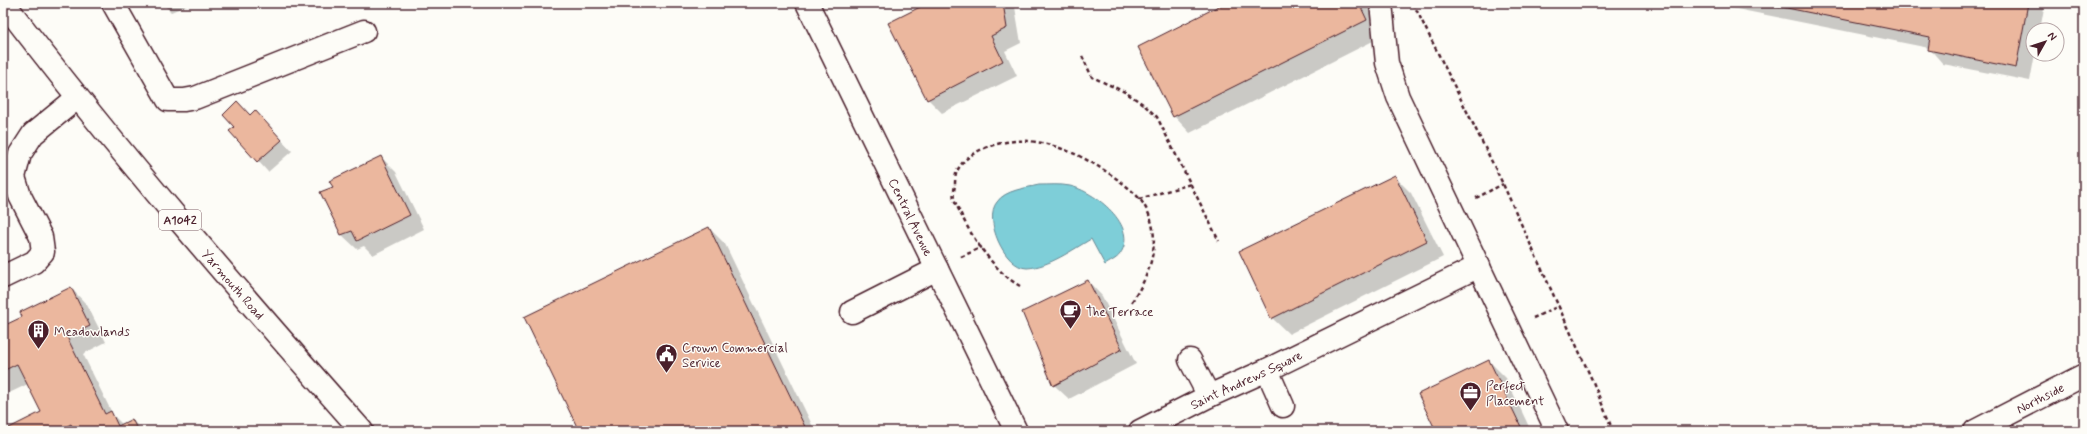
<svg xmlns="http://www.w3.org/2000/svg" width="2087" height="434" font-family="Mynerve,sans-serif">
  <style>
    .water { fill: #7eced8; stroke: #698893 }
    .shadow { fill: #0003 }
    .building { fill: #ebb79e; stroke: #4a1f2b }
    .lines { fill: none; stroke-linecap: round; stroke-linejoin: round }
    .minor-casing { stroke: #4a1f2b; stroke-width: 25 }
    .highway-casing { stroke: #4a1f2b; stroke-width: 25 }
    .path { stroke: #4a1f2b; stroke-width: 2.5; stroke-dasharray: 4 3; stroke-linecap: butt }
    .minor { stroke: #fdfcf7; stroke-width: 22 }
    .highway { stroke: #fdfcf7; stroke-width: 22 }
    .labels { text-anchor: middle; stroke-width: 3; stroke-linejoin: round; paint-order: stroke }
    .shield { fill: #fdfcf7; stroke: #806168; stroke-width: 1 }
    .shield-label { font-size: 12px; font-weight: bold; fill: #4a1f2b }
    .street-label { font-size: 13px; fill: #4a1f2b; stroke: #fdfcf7 }
    .poi-label { font-size: 13px; fill: #4a1f2b; stroke: #fdfcf7; text-anchor: start }
  </style>
  <rect width="100%" height="100%" fill="#fdfcf7"/>
  <filter id="ink" filterUnits="userSpaceOnUse"><feTurbulence type="fractalNoise" baseFrequency=".025" numOctaves="2"/><feDisplacementMap in="SourceGraphic" scale="8" xChannelSelector="R" yChannelSelector="G"/><feConvolveMatrix kernelMatrix="1 2 1 2 8 2 1 2 1" color-interpolation-filters="sRGB"/></filter>
  <g filter="url(#ink)">
    <path class="water" d="M 1039,185 C 1049,185 1061,184 1070,186 C 1094,191 1140,226 1120,254 C 1117,259 1109,262 1105,265 L 1091,239 C 1072,250 1049,267 1027,268 C 1004,268 983,218 997,202 C 1005,190 1026,188 1039,185 Z"/>
    <g class="shadow">
      <polygon points="149,3 162,3 152,6"/>
      <polygon points="162,3 193,3 171,12"/>
      <polygon points="930,3 1011,3 1015,7 1021,43 1005,51 1017,76 942,113 928,99"/>
      <polygon points="1227,3 1381,3 1383,36 1190,133 1174,116"/>
      <polygon points="1707,3 2045,3 2040,30 2033,30 2033,54 2035,54 2030,81 1943,64 1929,48"/>
      <polygon points="266,123 292,151 268,172 258,161"/>
      <polygon points="381,157 396,172 424,229 373,255 364,246 357,249 342,235 321,192 334,187"/>
      <polygon points="1394,176 1411,193 1443,257 1289,334 1272,318"/>
      <polygon points="709,228 725,244 815,431 581,431"/>
      <polygon points="1088,281 1102,296 1136,364 1069,399 1054,385"/>
      <polygon points="71,288 87,305 106,342 83,354 113,415 122,424 132,420 143,431 3,431 3,423 7,430 42,412 28,384 3,396 3,327 24,317"/>
      <polygon points="1489,361 1506,378 1531,431 1437,431"/>
    </g>
    <g class="building">
      <polygon points="928,3 1003,3 1007,28 991,36 1003,61 927,100 888,23"/>
      <polygon points="1225,3 1359,3 1367,20 1173,117 1138,47"/>
      <polygon points="1762,3 2028,3 2016,68 1928,50 1930,37"/>
      <polygon points="237,101 250,115 255,110 282,140 257,162 229,131 234,127 223,115"/>
      <polygon points="381,156 410,215 357,241 352,231 341,235 320,192 333,187 329,181"/>
      <polygon points="1395,175 1427,241 1271,319 1239,251"/>
      <polygon points="709,227 807,431 579,431 524,317"/>
      <polygon points="1088,280 1122,349 1053,386 1022,312"/>
      <polygon points="71,287 90,326 67,337 105,414 111,411 118,426 132,419 138,431 74,431 71,424 58,431 3,431 41,412 17,364 3,371 3,326 22,317 20,312"/>
      <polygon points="1489,360 1523,431 1436,431 1418,394"/>
    </g>
    <g class="lines">
      <defs>
        <g id="minor">
          <polyline points="113,3 168,100 184,100 195,98 364,31"/>
          <path id="s1" d="M 807,3 L 1016,431"/>
          <polyline points="1381,3 1387,63 1398,97 1557,431"/>
          <polyline points="3,277 34,262 43,252 41,237 20,196 14,177 20,154 33,134 77,98"/>
          <polyline points="852,312 937,269"/>
          <polyline points="1190,360 1209,396"/>
          <polyline points="1267,370 1283,406"/>
          <path id="s2" d="M 1140,431 L 1209,396 L 1267,370 L 1479,266"/>
          <path id="s3" d="M 1975,431 L 2084,375"/>
        </g>
        <g id="highway">
          <path id="s4" d="M 4,3 C 117,151 239,292 362,431"/>
        </g>
      </defs>
      <use href="#minor" class="minor-casing"/>
      <use href="#highway" class="highway-casing"/>
      <g class="path">
        <polyline points="1413,3 1503,184 1593,382 1613,431"/>
        <polyline points="1082,56 1092,77 1125,92 1143,104 1157,117 1219,241"/>
        <polyline points="1476,198 1503,184"/>
        <polyline points="1139,199 1191,184"/>
        <polyline points="961,257 982,247"/>
        <path d="M 1020,286 C 996,273 971,237 960,212 C 958,208 955,203 954,198 C 953,195 954,190 955,186 C 955,183 955,178 956,174 C 964,149 1005,139 1028,141 C 1053,143 1078,154 1099,167 C 1112,175 1128,186 1139,198 C 1166,231 1152,274 1130,304"/>
        <polyline points="1533,318 1559,306"/>
      </g>
      <use href="#minor" class="minor"/>
      <use href="#highway" class="highway"/>
    </g>
  </g>
  <defs>
    <symbol id="cafe-pin" viewBox="-11 -11 22 30"><path d="M0 17L-7.5 6A9.5 9.5 0 1 1 7.5 6Z" fill="#4a1f2b" stroke="#fdfcf7"/><path d="M-5.5-4.5H6V0H3Q3 3.5 0 3.5H-2.5Q-5.5 3.5-5.5 0ZM3-3.2v2h1.7v-2ZM-6 4.5H4V6H-6Z" fill="#fff"/></symbol>
    <symbol id="building-pin" viewBox="-11 -11 22 30"><path d="M0 17L-7.5 6A9.5 9.5 0 1 1 7.5 6Z" fill="#4a1f2b" stroke="#fdfcf7"/><path d="M-4-6H4V6H1V3H-1V6H-4ZM-2.5-4.3h1.7v1.8h-1.7ZM.8-4.3h1.7v1.8H.8ZM-2.5-1h1.7V.8h-1.7ZM.8-1h1.7V.8H.8Z" fill="#fff"/></symbol>
    <symbol id="civic-pin" viewBox="-11 -11 22 30"><path d="M0 17L-7.5 6A9.5 9.5 0 1 1 7.5 6Z" fill="#4a1f2b" stroke="#fdfcf7"/><path d="M-.6-6.5H3V-4.5H.6V-3L4-1V1h2V6H-6V1h2V-1L-.6-3ZM-1.2 2.5V6h2.4V2.5Z" fill="#fff"/></symbol>
    <symbol id="office-pin" viewBox="-11 -11 22 30"><path d="M0 17L-7.5 6A9.5 9.5 0 1 1 7.5 6Z" fill="#4a1f2b" stroke="#fdfcf7"/><path d="M-6-3h4V-5.5h4V-3h4V5H-6ZM-1-4.5V-3h2v-1.5ZM-6 0V1H6V0Z" fill="#fff"/></symbol>
  </defs>
  <g fill-rule="evenodd">
    <use href="#cafe-pin" x="1058" y="298" width="25" height="34"/>
    <use href="#building-pin" x="26" y="318" width="25" height="34"/>
    <use href="#civic-pin" x="654" y="342" width="25" height="34"/>
    <use href="#office-pin" x="1458" y="380" width="25" height="34"/>
  </g>
  <g class="labels">
    <rect class="shield" x="159" y="210" width="42" height="20" rx="3"/>
    <g class="shield-label">
      <text x="180" y="224">A1042</text>
    </g>
    <g class="street-label">
      <text dy="5" stroke="none"><textPath href="#s1" startOffset="238">Central Avenue</textPath></text>
      <text dy="5" stroke="none"><textPath href="#s4" startOffset="363">Yarmouth Road</textPath></text>
      <text dy="5" stroke="none"><textPath href="#s2" startOffset="118">Saint Andrews Square</textPath></text>
      <text dy="5" stroke="none"><textPath href="#s3" startOffset="73">Northside</textPath></text>
    </g>
    <g class="poi-label">
      <text x="1086" y="316">The Terrace</text>
      <text x="54" y="336">Meadowlands</text>
      <text x="682" y="352">Crown Commercial<tspan x="682" dy="15">Service</tspan></text>
      <text x="1486" y="390">Perfect<tspan x="1486" dy="15">Placement</tspan></text>
    </g>
  </g>
  <rect width="2087" height="434" fill="none" stroke="#fdfcf7" stroke-width="16"/>
  <rect x="8" y="8" width="2071" height="418" fill="none" stroke="#4a1f2b" stroke-width="1.5" filter="url(#ink)"/>
  <g transform="translate(2045 42) rotate(51)"><circle r="19" fill="#fdfcf7" stroke="#b5a4a5"/>
  <path d="M0-3L7 15L0 10L-7 15Z" fill="#4a1f2b"/>
  <text y="-6" font-size="11" font-weight="bold" text-anchor="middle" fill="#4a1f2b">N</text>
  </g>
</svg>
